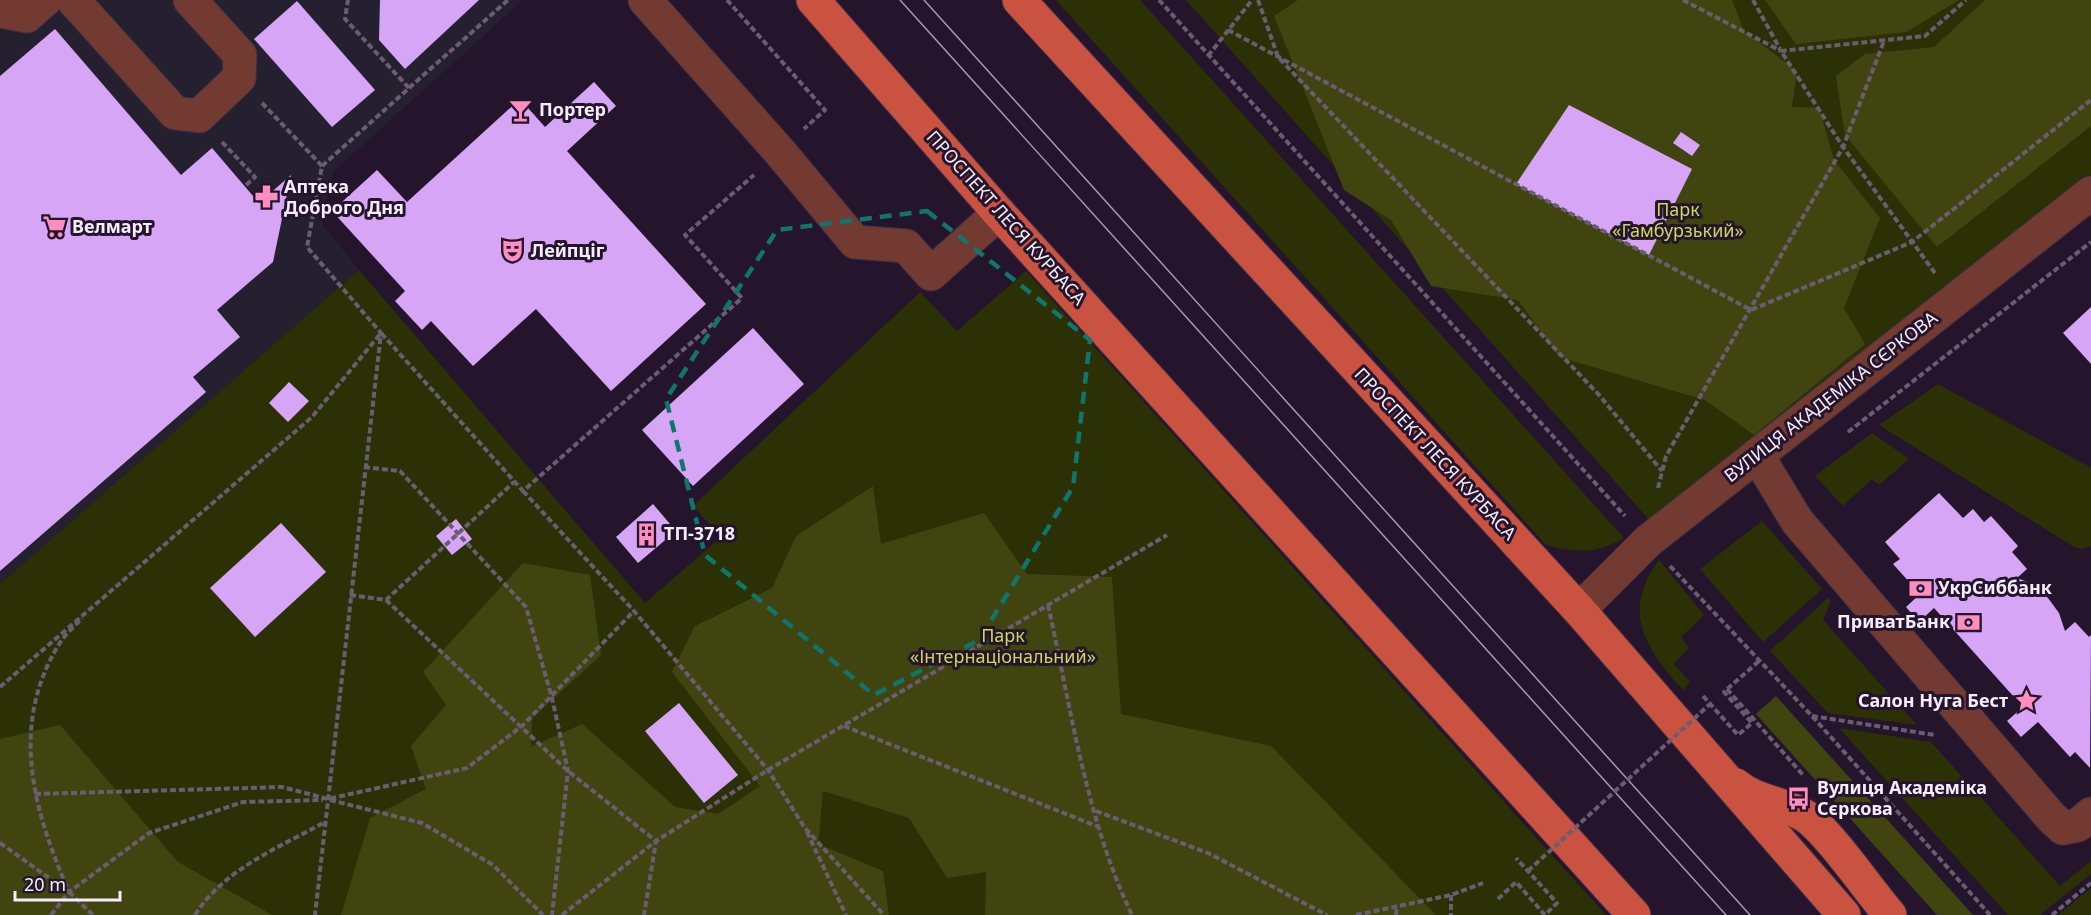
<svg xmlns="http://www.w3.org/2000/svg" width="2091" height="915" font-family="'Noto Sans',sans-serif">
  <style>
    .commercial { fill: #252030 }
    .green { fill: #2c3005 }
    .forest { fill: #404510 }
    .building { fill: #d6a5f5 }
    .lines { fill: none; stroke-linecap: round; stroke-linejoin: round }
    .minor-casing { stroke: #3d2f45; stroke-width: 35 }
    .major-casing { stroke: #3d2f45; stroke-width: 35 }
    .path { stroke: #6a5d72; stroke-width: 4; stroke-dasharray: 6 3; stroke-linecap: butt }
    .minor { stroke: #733a31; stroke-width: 33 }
    .major { stroke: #c95241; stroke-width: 33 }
    .tram { stroke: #a69aad; stroke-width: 1.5 }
    .path-bridge { stroke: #6a5d72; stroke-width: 4; stroke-dasharray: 6 3; stroke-linecap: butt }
    .marked { fill: none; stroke: #0f766e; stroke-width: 4.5; stroke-dasharray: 12 8; stroke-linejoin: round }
    .labels { text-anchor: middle; stroke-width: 6; stroke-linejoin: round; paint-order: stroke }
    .poi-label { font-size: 18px; font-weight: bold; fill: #f6ecfd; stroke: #24152c; text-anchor: start }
    .park-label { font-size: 18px; fill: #ccd857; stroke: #24152c }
    .street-label { font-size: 18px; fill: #f6ecfd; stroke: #24152c }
  </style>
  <rect width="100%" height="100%" fill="#24152c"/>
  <polygon class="commercial" points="0,0 523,0 333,172 322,224 359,270 0,584"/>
  <g class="green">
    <path d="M 1056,0 L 1140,0 L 1624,538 C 1597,554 1576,553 1546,545 Z"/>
    <polygon points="1186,0 2091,0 2091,174 1652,523"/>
    <polygon points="359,270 645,603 721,537 693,506 920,292 957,331 1026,271 1606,915 0,915 0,584"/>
    <polygon points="1938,384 2091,468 2091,546 2083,549 2074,547 1879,425"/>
    <polygon points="1872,433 1909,459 1879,485 1872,479 1843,506 1815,476"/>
    <polygon points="1762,521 1822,589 1763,642 1700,569"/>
    <path d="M 1659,560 L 1704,615 L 1681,637 L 1689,648 L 1674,664 L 1690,682 L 1683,690 C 1645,648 1621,612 1659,560 Z"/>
    <polygon points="1829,597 1831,601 1823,620 1917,725 1828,713 1770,651"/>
    <polygon points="1839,728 1931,742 2060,886 2091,861 2091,874 2040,915 2008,915"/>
    <polygon points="2091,888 2091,915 2058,915"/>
  </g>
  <g class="forest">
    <polygon points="1298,0 1732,0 1744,31 1797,71 1792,107 1819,108 1834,160 1880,218 1844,308 1865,344 1754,435 1705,400 1559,357 1518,300 1431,286 1391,220 1344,190 1274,16"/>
    <polygon points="1765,0 1959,0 1906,32 1796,44"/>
    <polygon points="1985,0 2091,0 2091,126 1937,247 1845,135 1836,76 1865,54 1934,47"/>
    <polygon points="873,486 881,544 984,513 1027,574 1112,577 1121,714 1271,746 1436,915 985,915 986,872 947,878 909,818 823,791 818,844 883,871 889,915 341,915 370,818 426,789 411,746 446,705 423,672 523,563 590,575 601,655 532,718 531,747 582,724 675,807 718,814 760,786 672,672 695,626 772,588 796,536"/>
    <polygon points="1776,696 1973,915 1937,915 1756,714"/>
    <polygon points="60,725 178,862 272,915 0,915 0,739"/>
  </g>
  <g class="building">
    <polygon points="380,0 479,0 405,69 379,40"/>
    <polygon points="297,1 375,90 332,127 254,39"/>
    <polygon points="55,29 181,175 212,148 259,203 291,175 273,262 217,310 240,337 193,377 206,392 0,571 0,76"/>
    <polygon points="594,82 616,106 567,151 706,304 611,391 536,309 473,366 431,321 422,330 395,301 405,291 332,211 377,170 407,202 520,99 545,127"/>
    <polygon points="1569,105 1692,169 1649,255 1516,184"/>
    <polygon points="1681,132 1700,145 1692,156 1673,143"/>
    <polygon points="2091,307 2091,364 2063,333"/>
    <polygon points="753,328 804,384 693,486 642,430"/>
    <polygon points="289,382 309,401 288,422 269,403"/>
    <polygon points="1939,493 1963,518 1973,509 1984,522 1991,516 2018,546 2012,552 2027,569 2017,578 2033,584 2048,598 2059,613 2065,631 2075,622 2089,637 2091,635 2090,768 2075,752 2070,757 2038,722 2021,737 2007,721 2023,707 1934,608 1919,622 1906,607 1920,594 1893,564 1900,559 1885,542"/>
    <polygon points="653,504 676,531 638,563 616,537"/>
    <polygon points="456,519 472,539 452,555 436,536"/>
    <polygon points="281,523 326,572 255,637 210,588"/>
    <polygon points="679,703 738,775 704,803 645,731"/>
  </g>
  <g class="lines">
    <defs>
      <g id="minor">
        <polyline points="73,0 175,113 199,116 239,78 240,55 190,0"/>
        <polyline points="645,0 780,152 855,242 906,246 931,274 999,213"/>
        <polyline points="0,11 27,16 45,0"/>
        <polyline points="1757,455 1797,521 2051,817 2063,828 2078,825 2091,814"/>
        <polyline points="1579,610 1648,541 2091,193"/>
      </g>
      <g id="major">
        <polyline points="813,0 999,213 1634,915"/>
        <polyline points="1019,0 1579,610 1844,915"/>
        <path d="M 1736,785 C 1759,805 1792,802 1814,823 C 1840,847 1866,887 1890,915"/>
      </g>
    </defs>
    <use href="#minor" class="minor-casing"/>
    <use href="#major" class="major-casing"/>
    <g class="path">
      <polyline points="727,0 825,110 804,129"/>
      <polyline points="1159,0 1625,516"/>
      <polyline points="1258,0 1278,57 1599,395 1662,471"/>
      <polyline points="1683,0 1781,51"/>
      <polyline points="1753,0 1780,49"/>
      <polyline points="1228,30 1751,310 1912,242 2091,100"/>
      <polyline points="1208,56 1252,0"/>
      <polyline points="409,88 508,0"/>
      <polyline points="262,103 322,166 307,247 381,333 315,915"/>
      <polyline points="222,142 255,177 245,186"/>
      <polyline points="322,166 409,88 345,19 348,0"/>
      <polyline points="1935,273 1843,147 1781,51 1925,36 1966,0"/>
      <polyline points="1848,432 2091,242"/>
      <polyline points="364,467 400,471 526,607 552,698 568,771 552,915"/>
      <polyline points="1658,488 1666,456 1843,147 1884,41"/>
      <polyline points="523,491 634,611 768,770 805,828 884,915"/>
      <polyline points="1670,566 1812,716 1990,915"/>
      <polyline points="350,595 386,600 514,482"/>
      <polyline points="386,600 568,771 656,841 644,915"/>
      <path d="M 1048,605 C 1071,708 1086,819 1132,915"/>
      <polyline points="0,687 312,417 381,333 523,491 742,298 685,235 754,175"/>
      <polyline points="1727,689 1803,775"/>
      <polyline points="1703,696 1738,735 1752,723 1724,692 1760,660"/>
      <polyline points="1812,716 1935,735"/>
      <polyline points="844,726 1099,827"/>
      <polyline points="35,794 282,787 328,799 467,768 522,726 634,611"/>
      <polyline points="330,800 422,823 493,865 543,915"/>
      <polyline points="1096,811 1208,853 1327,915"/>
      <polyline points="807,832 846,915"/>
      <path d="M 0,843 L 69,892 C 34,812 9,727 58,646 C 64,635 74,627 82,618"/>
      <polyline points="69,892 93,915"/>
      <polyline points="1451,895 1451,915"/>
      <polyline points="1498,899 1516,882 1545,915 1557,903 1516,858"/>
      <polyline points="51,915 69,892 149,833 243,802 323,800"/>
      <path d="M 195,915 C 224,869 280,847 325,822"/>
      <polyline points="562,915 656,841 768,770 1167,535"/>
      <polyline points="1356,915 1451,895 1483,883"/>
      <polyline points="1396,915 1397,906"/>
      <polyline points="2052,915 2091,883"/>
    </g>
    <use href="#minor" class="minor"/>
    <use href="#major" class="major"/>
    <g class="tram">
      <polyline points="900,0 1726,915"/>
      <polyline points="924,0 1750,915"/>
    </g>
    <polyline class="path-bridge" points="1528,871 1710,704"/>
  </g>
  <path class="marked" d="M 927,211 L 1090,340 L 1073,487 L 979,640 L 874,695 L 705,555 L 666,399 L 777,230 Z"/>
  <defs>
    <symbol id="bar-bare" viewBox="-9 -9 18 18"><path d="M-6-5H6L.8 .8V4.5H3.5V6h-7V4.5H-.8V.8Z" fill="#fd8ebf" stroke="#24152c" stroke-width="2.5" paint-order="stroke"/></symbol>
    <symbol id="pharmacy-bare" viewBox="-9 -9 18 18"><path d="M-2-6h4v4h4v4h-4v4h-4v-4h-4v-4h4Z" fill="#fd8ebf" stroke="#24152c" stroke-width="2.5" paint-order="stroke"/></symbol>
    <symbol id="supermarket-bare" viewBox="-9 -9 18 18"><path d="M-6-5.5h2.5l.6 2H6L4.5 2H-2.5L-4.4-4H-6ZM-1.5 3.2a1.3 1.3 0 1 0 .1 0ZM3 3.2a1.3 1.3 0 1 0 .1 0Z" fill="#fd8ebf" stroke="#24152c" stroke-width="2.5" paint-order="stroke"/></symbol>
    <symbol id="theatre-bare" viewBox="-9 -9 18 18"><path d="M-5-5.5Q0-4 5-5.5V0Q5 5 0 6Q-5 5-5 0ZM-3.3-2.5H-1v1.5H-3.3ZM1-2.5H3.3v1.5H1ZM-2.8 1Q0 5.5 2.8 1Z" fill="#fd8ebf" stroke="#24152c" stroke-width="2.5" paint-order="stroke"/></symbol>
    <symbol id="building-bare" viewBox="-9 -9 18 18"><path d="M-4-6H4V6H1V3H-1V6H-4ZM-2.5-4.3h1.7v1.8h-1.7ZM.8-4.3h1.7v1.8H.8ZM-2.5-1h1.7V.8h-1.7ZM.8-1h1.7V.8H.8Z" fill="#fd8ebf" stroke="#24152c" stroke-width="2.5" paint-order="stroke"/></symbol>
    <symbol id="bank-bare" viewBox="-9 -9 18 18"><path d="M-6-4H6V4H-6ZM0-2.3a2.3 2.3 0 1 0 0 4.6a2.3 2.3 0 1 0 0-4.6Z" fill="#fd8ebf" stroke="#24152c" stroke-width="2.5" paint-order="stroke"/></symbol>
    <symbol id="sight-bare" viewBox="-9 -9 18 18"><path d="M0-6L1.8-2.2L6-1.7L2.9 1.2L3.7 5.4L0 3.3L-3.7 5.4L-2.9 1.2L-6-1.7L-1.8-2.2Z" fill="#fd8ebf" stroke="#24152c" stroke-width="2.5" paint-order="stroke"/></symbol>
    <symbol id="bus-bare" viewBox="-9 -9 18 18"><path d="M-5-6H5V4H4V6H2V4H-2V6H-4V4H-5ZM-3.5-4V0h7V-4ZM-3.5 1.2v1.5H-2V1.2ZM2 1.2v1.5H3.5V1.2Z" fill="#fd8ebf" stroke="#24152c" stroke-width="2.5" paint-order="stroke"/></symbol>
  </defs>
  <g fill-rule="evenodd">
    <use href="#bar-bare" x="504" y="94" width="33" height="33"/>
    <use href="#pharmacy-bare" x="250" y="180" width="33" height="33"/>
    <use href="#supermarket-bare" x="38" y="210" width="33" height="33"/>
    <use href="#theatre-bare" x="496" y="234" width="33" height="33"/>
    <use href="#building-bare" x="630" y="518" width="33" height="33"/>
    <use href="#bank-bare" x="1904" y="572" width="33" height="33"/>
    <use href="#bank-bare" x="1952" y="606" width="33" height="33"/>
    <use href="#sight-bare" x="2010" y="684" width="33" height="33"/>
    <use href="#bus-bare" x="1782" y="782" width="33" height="33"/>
  </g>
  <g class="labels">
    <g class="poi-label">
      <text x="539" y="116">Портер</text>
      <text x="284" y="193">Аптека<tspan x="284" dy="21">Доброго Дня</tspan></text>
      <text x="72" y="233">Велмарт</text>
      <text x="531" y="257">Лейпціг</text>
      <text x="664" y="540">ТП-3718</text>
      <text x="1938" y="594">УкрСиббанк</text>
      <text x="1950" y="628" text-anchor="end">ПриватБанк</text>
      <text x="2008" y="707" text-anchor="end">Салон Нуга Бест</text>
      <text x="1817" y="794">Вулиця Академіка<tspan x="1817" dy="21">Сєркова</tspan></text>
    </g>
    <g class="park-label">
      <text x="1678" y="216">Парк<tspan x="1678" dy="21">«Гамбурзький»</tspan></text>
      <text x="1003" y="642">Парк<tspan x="1003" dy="21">«Інтернаціональний»</tspan></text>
    </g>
    <g class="street-label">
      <text transform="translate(1006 218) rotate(48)" y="6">ПРОСПЕКТ ЛЕСЯ КУРБАСА</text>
      <text transform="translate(1831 397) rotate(-38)" y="6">ВУЛИЦЯ АКАДЕМІКА СЄРКОВА</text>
      <text transform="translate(1435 454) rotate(47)" y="6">ПРОСПЕКТ ЛЕСЯ КУРБАСА</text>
    </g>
  </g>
  <path d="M15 891v9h105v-9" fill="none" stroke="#f6ecfd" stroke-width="3"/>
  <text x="24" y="891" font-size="18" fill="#f6ecfd" stroke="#24152c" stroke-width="4.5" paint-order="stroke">20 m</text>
</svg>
